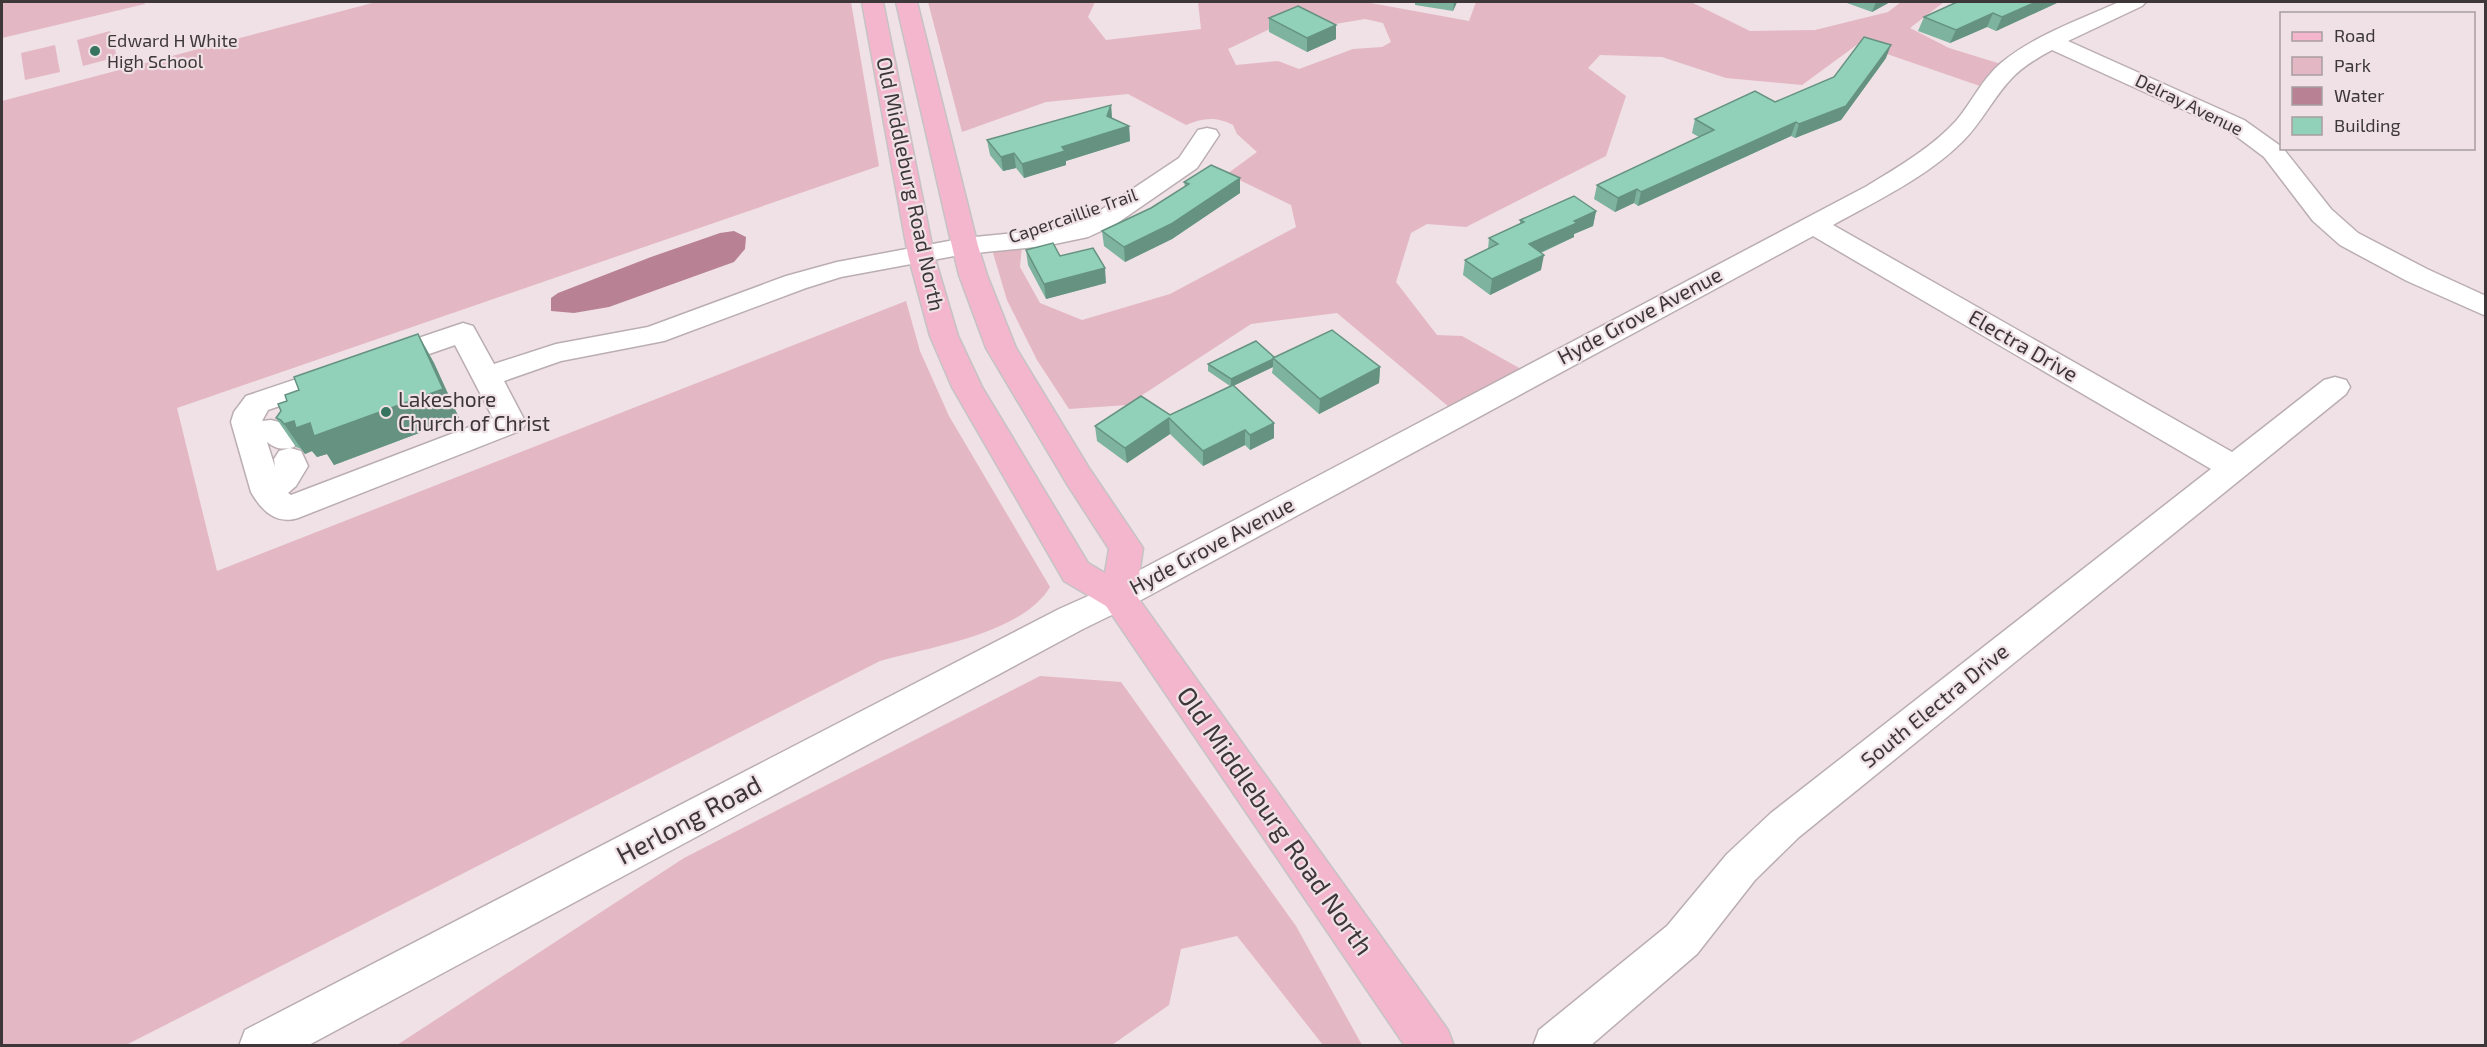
<svg xmlns="http://www.w3.org/2000/svg" width="2487" height="1047" font-family="'Exo 2',sans-serif">
  <style>
    .green { fill: #e4b7c5; fill-rule: evenodd }
    .water { fill: #b98294 }
    .lines { fill: none; stroke-linecap: round; stroke-linejoin: round }
    .minor-casing { stroke: #bbaeb2; stroke-width: 3 }
    .major-casing { stroke: #c5c3c4; stroke-width: 3 }
    .minor { fill: #fff; fill-rule: evenodd }
    .major { fill: #f4b6cc; fill-rule: evenodd }
    .wall { fill: #7db39f }
    .shaded-wall { fill: #669282 }
    .building { fill: #91d0b9; stroke: #669282; stroke-width: 1.5 }
    .poi-dot { fill: #367460; stroke: #efe1e5; stroke-width: 2 }
    .labels { text-anchor: middle; stroke-width: 4.5; stroke-linejoin: round; paint-order: stroke }
    .far-poi-label { font-size: 18px; fill: #3d3739; stroke: #efe1e5; text-anchor: start }
    .far-street-label { font-size: 18px; fill: #3d3739; stroke: #efe1e5 }
    .street-label { font-size: 21px; fill: #3d3739; stroke: #efe1e5 }
    .poi-label { font-size: 21px; fill: #3d3739; stroke: #efe1e5; text-anchor: start }
    .near-street-label { font-size: 26px; fill: #3d3739; stroke: #efe1e5 }
  </style>
  <rect width="100%" height="100%" fill="#efe1e5"/>
  <g class="green">
    <polygon points="2,2 144,2 145,4 2,38"/>
    <path d="M 376,2 L 851,2 L 879,166 L 177,408 L 217,571 L 906,301 L 920,351 L 949,416 L 1050,587 C 1022,634 930,647 880,661 L 126,1045 L 2,1045 L 2,101 Z"/>
    <path d="M 928,2 L 1095,2 L 1088,17 L 1106,40 L 1201,29 L 1198,2 L 1365,2 L 1469,21 L 1476,2 L 1691,2 L 1750,31 L 1815,30 L 1888,12 L 1901,2 L 1944,2 L 1910,28 L 1949,48 L 2001,64 L 1980,86 L 1858,44 L 1802,85 L 1726,78 L 1662,57 L 1600,55 L 1588,68 L 1626,96 L 1606,156 L 1466,227 L 1427,224 L 1411,233 L 1396,282 L 1437,335 L 1462,336 L 1521,369 L 1449,407 L 1337,313 L 1251,324 L 1127,405 L 1069,409 L 1037,360 L 1007,300 L 993,253 L 1000,248 L 1022,245 L 1020,267 L 1040,303 L 1082,320 L 1170,294 L 1296,227 L 1291,205 L 1227,174 L 1257,152 L 1237,134 L 1233,125 C 1216,116 1203,118 1186,125 L 1128,94 L 1046,102 L 962,132 ZM 1297,16 L 1329,25 L 1365,19 L 1383,23 L 1391,42 L 1382,47 L 1353,49 L 1299,69 L 1278,61 L 1236,65 L 1228,49 Z"/>
    <polygon points="110,31 117,57 83,66 77,40"/>
    <polygon points="55,45 60,72 25,80 21,53"/>
    <polygon points="1040,676 1121,682 1296,926 1362,1045 1323,1045 1237,936 1181,949 1169,1005 1112,1045 397,1045 684,858"/>
  </g>
  <polygon class="water" points="734,231 746,237 745,249 734,262 609,307 574,313 551,311 551,298 558,293 651,257 720,233"/>
  <g class="lines">
    <defs>
      <g id="minor">
        <path d="M 2119,2 L 2146,2 L 2142,6 L 2068,41 L 2244,120 L 2282,147 L 2331,209 L 2358,233 L 2427,269 L 2486,296 L 2486,316 L 2407,281 L 2340,245 L 2313,221 L 2264,157 L 2228,130 L 2052,50 C 2037,58 2022,67 2011,79 C 1993,98 1982,122 1963,141 C 1927,177 1878,200 1833,225 L 2232,452 L 2324,380 L 2335,377 L 2346,380 L 2350,387 L 2346,394 L 1799,837 L 1755,880 L 1697,954 L 1590,1046 L 1533,1046 L 1539,1030 L 1667,926 L 1727,854 L 1771,813 L 2211,469 L 1813,236 L 1130,606 L 1083,629 L 307,1046 L 239,1046 L 245,1030 L 1059,609 L 1106,588 L 1867,186 C 1898,167 1931,148 1956,121 C 1972,102 1982,79 2001,63 C 2035,35 2079,20 2119,2 Z"/>
        <path d="M 1207,128 L 1216,130 L 1219,135 L 1197,168 L 1116,224 L 1088,237 L 1045,246 L 965,254 L 841,277 L 806,288 L 664,341 L 561,361 L 504,381 L 526,423 L 522,430 L 298,518 C 276,525 261,510 251,492 L 231,422 L 234,412 L 246,396 L 463,323 L 473,326 L 494,364 L 556,344 L 648,327 L 786,276 L 837,262 L 965,238 L 1045,230 L 1071,225 L 1098,212 L 1179,158 L 1198,130 ZM 455,345 L 493,418 L 291,495 L 288,493 L 296,486 L 308,466 L 301,451 L 290,448 L 279,451 L 274,459 L 275,467 L 267,442 C 276,449 282,450 294,447 L 299,439 L 291,425 L 271,420 L 262,421 L 268,410 Z"/>
      </g>
      <polygon id="major" points="862,2 883,2 934,255 958,336 982,387 1088,563 1105,573 1109,549 1067,484 986,348 959,275 952,246 896,2 917,2 978,246 987,275 1016,348 1089,468 1143,548 1136,595 1448,1030 1454,1046 1405,1046 1106,606 1064,581 952,387 930,336 908,255"/>
    </defs>
    <use href="#minor" class="minor-casing"/>
    <use href="#major" class="major-casing"/>
    <use href="#minor" class="minor"/>
    <use href="#major" class="major"/>
  </g>
  <g class="wall">
    <polygon points="1415,2 1457,2 1453,11 1415,5"/>
    <polygon points="2059,2 1996,31 1987,27 1950,43 1918,31 1924,17"/>
    <polygon points="1847,3 1847,2 1890,2 1872,12"/>
    <polygon points="1269,18 1336,39 1307,52 1269,32"/>
    <polygon points="1886,58 1841,120 1795,138 1791,136 1638,206 1634,203 1615,212 1594,199 1597,185 1699,137 1692,133 1695,119 1775,102"/>
    <polygon points="1111,105 1112,118 1129,126 1130,141 1066,161 1066,165 1024,178 1016,168 1003,171 990,155 987,140"/>
    <polygon points="1184,182 1240,193 1172,239 1125,262 1104,246 1102,231 1151,208 1185,187"/>
    <polygon points="1596,211 1593,226 1574,234 1574,237 1541,253 1541,270 1490,295 1463,275 1465,260 1488,249 1489,238 1520,224 1520,220"/>
    <polygon points="1026,250 1060,256 1106,283 1046,299 1028,265"/>
    <polygon points="418,334 434,363 459,418 334,465 327,454 317,457 312,451 305,454 301,449 296,447 276,418 299,390"/>
    <polygon points="1274,357 1380,367 1379,383 1319,414 1272,373 1273,367 1233,386 1274,423 1274,438 1250,450 1245,445 1203,466 1170,434 1127,463 1097,441 1095,426 1170,415 1230,386 1208,371 1208,364"/>
  </g>
  <g class="shaded-wall">
    <polygon points="1454,2 1457,2 1453,11"/>
    <polygon points="1876,2 1890,2 1872,12"/>
    <polygon points="2036,2 2059,2 1996,31 2002,17"/>
    <polygon points="1993,13 1987,27 1950,43 1956,30"/>
    <polygon points="1336,25 1336,39 1307,52 1307,38"/>
    <polygon points="1891,45 1886,58 1841,120 1795,138 1799,124"/>
    <polygon points="1111,105 1112,120 1107,116"/>
    <polygon points="1796,122 1791,136 1638,206 1641,192"/>
    <polygon points="1129,126 1130,141 1066,161 1066,165 1024,178 1022,164 1062,147"/>
    <polygon points="1014,153 1016,168 1003,171 1001,157"/>
    <polygon points="1240,178 1240,193 1172,239 1125,262 1124,247"/>
    <polygon points="1637,189 1634,203 1615,212 1618,198"/>
    <polygon points="1596,211 1593,226 1574,234 1574,237 1526,259 1529,244 1574,221"/>
    <polygon points="1544,255 1541,270 1490,295 1492,279"/>
    <polygon points="1105,268 1106,283 1046,299 1044,284"/>
    <polygon points="418,334 434,363 459,418 334,465 327,454 317,457 312,451 305,454 284,424"/>
    <polygon points="1273,359 1273,367 1231,387 1231,379"/>
    <polygon points="1380,367 1379,383 1319,414 1320,399"/>
    <polygon points="1169,418 1170,434 1127,463 1125,448"/>
    <polygon points="1274,423 1274,438 1250,450 1250,435"/>
    <polygon points="1245,430 1245,445 1203,466 1203,451"/>
  </g>
  <g class="building">
    <polygon points="1957,2 2036,2 2002,17 1993,13 1956,30 1924,17"/>
    <polygon points="1298,6 1336,25 1307,38 1269,18"/>
    <polygon points="1864,37 1891,45 1846,106 1799,124 1796,122 1641,192 1637,189 1618,198 1597,185 1714,130 1695,119 1755,91 1775,102 1834,77"/>
    <polygon points="1111,105 1107,116 1129,126 1062,147 1065,151 1022,164 1014,153 1001,157 987,140"/>
    <polygon points="1211,165 1240,178 1171,224 1124,247 1102,231 1151,208 1189,184 1184,182"/>
    <polygon points="1574,196 1596,211 1574,221 1577,223 1529,244 1544,255 1492,279 1465,260 1498,244 1489,238 1524,222 1520,220"/>
    <polygon points="1053,243 1060,256 1093,248 1105,268 1044,284 1026,250"/>
    <polygon points="1332,330 1380,367 1320,399 1273,358"/>
    <polygon points="418,334 443,389 314,436 310,423 296,428 294,421 284,424 281,420 276,418 281,411 278,404 287,401 285,395 299,390 294,377"/>
    <polygon points="1256,341 1274,357 1273,358 1273,359 1231,379 1208,364"/>
    <polygon points="1233,385 1274,423 1250,435 1245,430 1203,451 1169,418 1125,448 1095,426 1141,396 1170,415"/>
  </g>
  <g class="poi-dot">
    <circle cx="95" cy="51" r="6"/>
    <circle cx="386" cy="412" r="6"/>
  </g>
  <g class="labels">
    <g class="far-poi-label">
      <text x="107" y="47">Edward H White<tspan x="107" dy="21">High School</tspan></text>
    </g>
    <g class="far-street-label">
      <text transform="translate(2189 105) rotate(26)" y="6">Delray Avenue</text>
      <text transform="translate(1073 216) rotate(-19)" y="6">Capercaillie Trail</text>
    </g>
    <g class="street-label">
      <text transform="translate(910 184) rotate(78)" y="7">Old Middleburg Road North</text>
      <text transform="translate(1640 316) rotate(-28)" y="7">Hyde Grove Avenue</text>
      <text transform="translate(2023 346) rotate(30)" y="7">Electra Drive</text>
      <text transform="translate(1212 546) rotate(-28)" y="7">Hyde Grove Avenue</text>
      <text transform="translate(1935 706) rotate(-39)" y="7">South Electra Drive</text>
    </g>
    <g class="poi-label">
      <text x="398" y="407">Lakeshore<tspan x="398" dy="24">Church of Christ</tspan></text>
    </g>
    <g class="near-street-label">
      <text transform="translate(689 820) rotate(-28)" y="9">Herlong Road</text>
      <text transform="translate(1275 821) rotate(55)" y="9">Old Middleburg Road North</text>
    </g>
  </g>
  <rect width="2487" height="1047" fill="none" stroke="#3d3739" stroke-width="6"/>
  <rect x="2280" y="12" width="195" height="138" fill="#efe1e5" stroke="#a89da0" stroke-width="1.5"/>
  <rect x="2292" y="32" width="30" height="9" fill="#f4b6cc" stroke="#a89da0" stroke-width="1.5"/>
  <text x="2334" y="42" font-size="18" fill="#3d3739">Road</text>
  <rect x="2292" y="57" width="30" height="18" fill="#e4b7c5" stroke="#a89da0" stroke-width="1.5"/>
  <text x="2334" y="72" font-size="18" fill="#3d3739">Park</text>
  <rect x="2292" y="87" width="30" height="18" fill="#b98294" stroke="#a89da0" stroke-width="1.5"/>
  <text x="2334" y="102" font-size="18" fill="#3d3739">Water</text>
  <rect x="2292" y="117" width="30" height="18" fill="#91d0b9" stroke="#a89da0" stroke-width="1.5"/>
  <text x="2334" y="132" font-size="18" fill="#3d3739">Building</text>
</svg>
